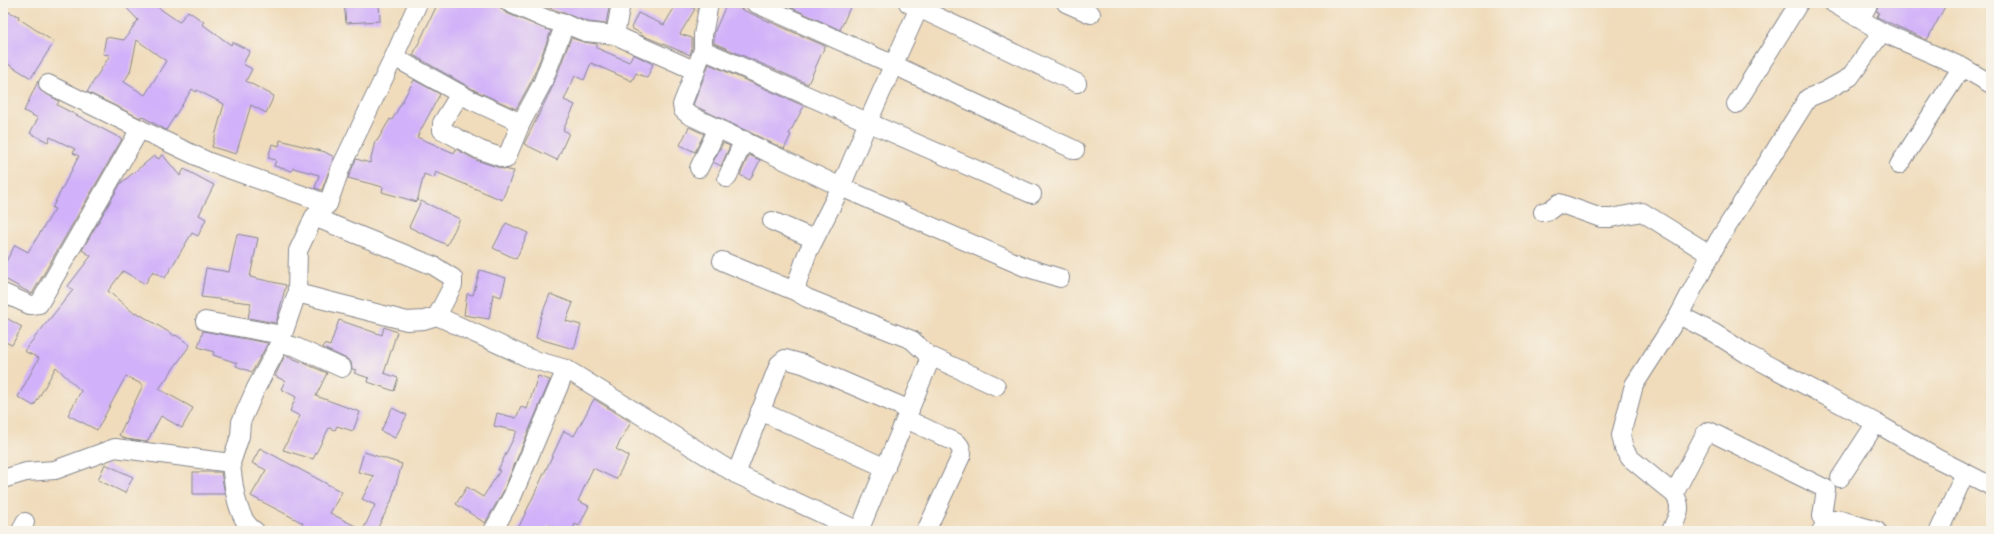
<svg xmlns="http://www.w3.org/2000/svg" width="1994" height="534" font-family="'Gochi Hand',sans-serif">
  <style>
    .building { fill: #d1b1f9; fill-rule: evenodd }
    .lines { fill: none; stroke-linecap: round; stroke-linejoin: round }
    .minor-casing { stroke: #86868c; stroke-width: 20 }
    .minor { stroke: #fff; stroke-width: 18 }
  </style>
  <rect width="100%" height="100%" fill="#f7f3e8"/>
  <filter id="ink" filterUnits="userSpaceOnUse"><feTurbulence type="fractalNoise" baseFrequency=".025" numOctaves="2"/><feDisplacementMap in="SourceGraphic" scale="8" xChannelSelector="R" yChannelSelector="G"/><feConvolveMatrix kernelMatrix="1 2 1 2 8 2 1 2 1" color-interpolation-filters="sRGB"/></filter>
  <filter id="wash" filterUnits="userSpaceOnUse"><feTurbulence type="fractalNoise" baseFrequency=".012" numOctaves="4" result="noise"/><feDisplacementMap in="SourceGraphic" scale="16" xChannelSelector="R" yChannelSelector="G"/><feGaussianBlur stdDeviation="0.9" result="paint"/><feColorMatrix in="noise" values="0 0 0 0 0 0 0 0 0 0 0 0 0 0 0 0 0 1.4 0 .05"/><feComposite in="paint" operator="in"/></filter>
  <g filter="url(#wash)">
    <rect width="100%" height="100%" fill="#f0dcbb"/>
    <g id="blocks">
      <g class="building">
        <path d="M 122,3 L 152,3 L 179,22 L 188,11 L 204,22 L 202,24 L 231,45 L 232,42 L 250,51 L 243,64 L 252,69 L 246,81 L 274,96 L 266,113 L 251,105 L 236,154 L 212,147 L 224,104 L 197,90 L 196,92 L 192,89 L 166,130 L 141,116 L 140,118 L 87,92 L 110,55 L 103,54 L 106,37 L 124,40 L 138,20 ZM 137,40 L 166,61 L 145,95 L 124,82 L 130,72 Z"/>
        <polygon points="344,3 379,3 380,21 346,23"/>
        <polygon points="438,3 500,3 501,9 506,13 551,31 532,80 516,109 476,91 413,55"/>
        <polygon points="536,3 610,3 606,24 588,22"/>
        <polygon points="677,3 684,3 695,9 680,34 692,38 692,48 690,55 641,35 642,34 631,28 638,13 664,25"/>
        <polygon points="727,3 825,46 808,84 714,43 714,33"/>
        <polygon points="781,3 852,3 840,30"/>
        <polygon points="1879,3 1947,3 1927,40 1877,17 1879,12 1876,11"/>
        <polygon points="3,10 19,16 18,18 54,42 31,78 3,61"/>
        <polygon points="571,38 584,42 597,44 597,48 629,62 633,54 653,64 647,78 636,73 632,81 591,63 584,80 575,76 564,100 575,105 563,130 569,133 557,160 524,144 552,88"/>
        <polygon points="709,64 804,106 789,134 791,135 784,149 693,105"/>
        <polygon points="414,80 440,94 417,137 454,153 456,149 476,160 503,169 514,171 502,200 436,172 434,178 424,174 417,202 382,192 383,187 348,178 356,159 370,163 375,141 377,141 390,119 392,120"/>
        <polygon points="38,81 40,90 59,101 57,105 122,139 32,294 3,278 3,267 15,245 28,252 55,209 52,208 79,156 73,153 75,149 50,137 48,142 30,133 38,118 24,111"/>
        <polygon points="689,127 704,134 695,152 680,145"/>
        <polygon points="280,140 325,152 334,157 322,190 315,188 319,175 293,168 292,171 274,166 276,160 268,158 272,144 279,146"/>
        <polygon points="723,143 730,146 721,166 713,162"/>
        <polygon points="162,154 180,176 184,169 214,185 199,215 206,219 198,236 192,233 165,278 153,271 145,284 123,271 108,291 135,314 136,312 175,336 176,335 190,345 159,389 193,408 182,428 161,416 147,442 126,439 119,435 143,385 126,376 97,430 68,415 81,391 56,367 34,406 18,397 39,358 24,351 73,290 68,286 91,256 82,250 121,183 154,156 159,159"/>
        <polygon points="749,155 760,160 750,180 740,175"/>
        <polygon points="421,201 460,219 447,245 409,227"/>
        <polygon points="506,223 528,233 516,259 493,248"/>
        <polygon points="237,234 258,238 250,277 286,285 276,323 248,318 251,303 201,297 206,268 229,272"/>
        <polygon points="480,270 506,278 501,297 493,294 489,319 464,315 467,294 473,295"/>
        <polygon points="550,294 573,303 566,321 581,325 574,349 536,338 541,316"/>
        <polygon points="3,316 22,327 12,345 3,341"/>
        <polygon points="339,320 382,335 384,327 397,332 384,373 398,378 394,391 368,382 369,378 354,373 356,370 352,369 351,362 347,359 323,348 324,344 330,346"/>
        <polygon points="203,331 268,343 252,372 236,366 237,363 213,355 214,352 198,347"/>
        <polygon points="285,355 327,373 316,396 360,412 353,431 337,426 335,430 329,428 313,459 283,450 300,416 290,411 296,397 281,389 285,381 275,376"/>
        <polygon points="538,376 550,380 503,492 485,523 456,504 467,487 483,497 500,471 498,470 517,431 494,426 497,413 516,418 521,407 527,409"/>
        <polygon points="594,399 631,422 616,449 629,456 616,479 593,468 578,501 589,506 579,526 575,524 572,531 562,531 549,525 546,531 517,531 564,431 574,436"/>
        <polygon points="392,408 407,415 395,438 381,431"/>
        <polygon points="260,448 342,492 330,513 363,530 375,505 362,499 374,476 358,472 364,452 402,464 391,502 376,531 299,531 303,523 251,496 266,470 252,463"/>
        <polygon points="105,464 133,477 125,493 98,480"/>
        <polygon points="193,472 221,472 225,494 193,494"/>
      </g>
    </g>
  </g>
  <g filter="url(#ink)">
    <use href="#blocks" fill-opacity="0" stroke="#86868c" stroke-width="1"/>
    <g class="lines">
      <defs>
        <g id="minor">
          <polyline points="709,3 703,35 703,50 1032,194"/>
          <polyline points="755,3 894,65 1075,150"/>
          <polyline points="908,3 1077,83"/>
          <polyline points="1066,3 1091,14"/>
          <polyline points="1833,3 1882,32 1962,67 1991,84"/>
          <polyline points="1860,19 1869,3"/>
          <polyline points="565,24 585,32 615,35 696,71"/>
          <polyline points="615,35 621,3"/>
          <polyline points="703,50 682,105 683,110 689,115 841,187 1025,267 1060,278"/>
          <polyline points="394,57 471,100 521,123"/>
          <polyline points="48,84 140,129"/>
          <polyline points="460,94 442,123 442,130 480,150 506,159 521,123 542,84 565,24 546,19 510,3"/>
          <polyline points="1736,104 1799,3"/>
          <polyline points="1899,165 1962,67"/>
          <polyline points="699,168 718,128"/>
          <polyline points="727,178 744,140"/>
          <polyline points="1543,212 1550,210 1559,203 1601,218 1611,218 1642,212 1711,255"/>
          <polyline points="772,221 814,239"/>
          <polyline points="722,261 797,292"/>
          <polyline points="3,293 30,305 39,304 140,129 209,162 328,204"/>
          <polyline points="297,293 407,321 424,320 437,316 453,285 453,278 434,266 314,217"/>
          <polyline points="1679,315 1714,333 1747,354 1876,423 1938,459 1991,486"/>
          <polyline points="437,316 531,359 566,369 736,474 859,531 928,365 928,355 912,340 807,298 797,292 797,283 807,254 841,187 868,122 921,3"/>
          <polyline points="205,321 282,335"/>
          <polyline points="280,343 296,347 342,368"/>
          <polyline points="928,355 996,386"/>
          <polyline points="760,411 886,468"/>
          <polyline points="906,419 955,442 960,446 962,454 926,531"/>
          <path d="M 231,463 C 233,482 236,520 255,531"/>
          <polyline points="736,474 779,364 785,359 803,364 910,410"/>
          <polyline points="1840,478 1876,423"/>
          <polyline points="3,479 26,472 55,470 115,448 231,463 240,436 241,422 256,388 280,343 297,293 298,251 314,217 328,204 341,167 394,57 418,3"/>
          <polyline points="1674,494 1705,434 1709,431 1826,489 1822,516 1823,520 1826,525"/>
          <polyline points="21,531 25,522"/>
          <polyline points="493,531 512,497 566,369"/>
          <path d="M 1671,531 C 1677,516 1684,508 1674,494 L 1630,458 L 1624,449 L 1621,435 L 1634,385 L 1679,315 L 1718,241 L 1808,98 L 1825,91 L 1850,77 L 1882,32"/>
          <polyline points="1821,531 1833,520 1841,520 1877,531"/>
          <polyline points="1939,531 1965,473"/>
        </g>
      </defs>
      <use href="#minor" class="minor-casing"/>
      <use href="#minor" class="minor"/>
    </g>
  </g>
  <rect width="1994" height="534" fill="none" stroke="#f7f3e8" stroke-width="16"/>
</svg>
